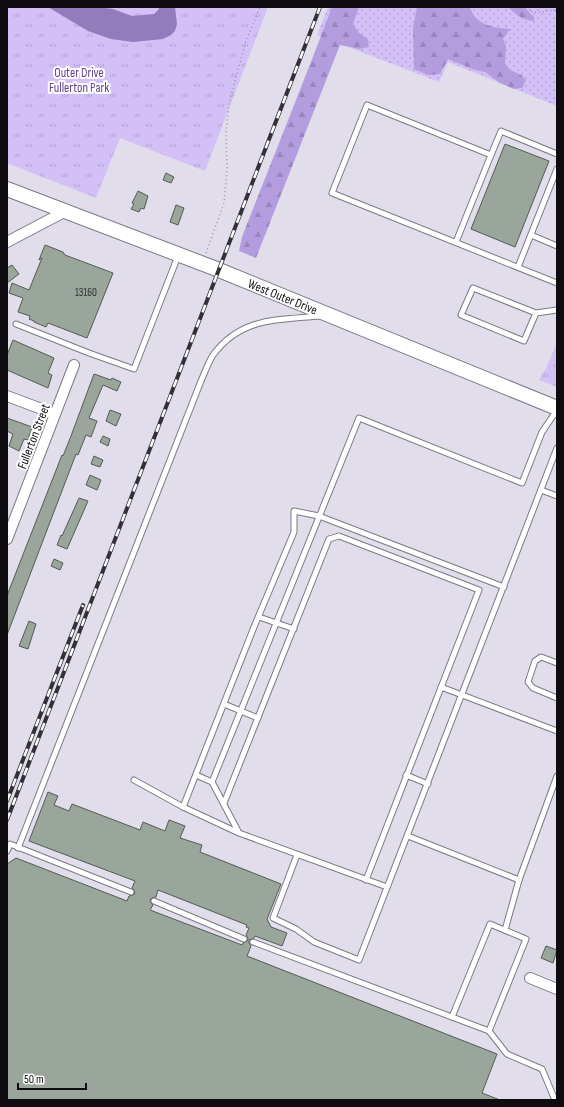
<svg xmlns="http://www.w3.org/2000/svg" width="564" height="1107" font-family="'Sofia Sans Condensed',sans-serif">
  <style>
    .grass { fill: url(#grass-dots) }
    .forest { fill: url(#forest-firs) }
    .park { fill: url(#park-tufts) }
    .water { fill: #927cbc }
    .building { fill: #9aa59b; stroke: #525c53; fill-rule: evenodd }
    .lines { fill: none; stroke-linecap: round; stroke-linejoin: round }
    .lane-casing { stroke: #7c7884; stroke-width: 7 }
    .street-casing { stroke: #7c7884; stroke-width: 12 }
    .secondary-casing { stroke: #7c7884; stroke-width: 16 }
    .path { stroke: #9895a0; stroke-width: 1.5; stroke-dasharray: 1 3; stroke-linecap: butt }
    .lane { stroke: #fff; stroke-width: 5 }
    .street { stroke: #fff; stroke-width: 10 }
    .secondary { stroke: #fff; stroke-width: 14 }
    .rail-casing { stroke: #333037; stroke-width: 4 }
    .rail { stroke: #fff; stroke-width: 2.5; stroke-dasharray: 8; stroke-linecap: butt }
    .labels { text-anchor: middle; stroke-width: 4; stroke-linejoin: round; paint-order: stroke }
    .number-label { font-size: 11px; fill: #313234 }
    .park-label { font-size: 13px; fill: #60408f; stroke: #fff }
    .street-label { font-size: 13px; fill: #0e0c11; stroke: #fff }
  </style>
  <defs>
    <pattern id="grass-dots" width="8" height="8" patternUnits="userSpaceOnUse"><rect width="8" height="8" fill="#d2c0f7"/><path d="M2 2h.1M6 6h.1" fill="none" stroke="#b3a4d3" stroke-width="1.8" stroke-linecap="round"/></pattern>
    <pattern id="forest-firs" width="22" height="20" patternUnits="userSpaceOnUse"><rect width="22" height="20" fill="#b49ddf"/><path d="M5 1l3.5 6h-7zM16 11l3.5 6h-7z" fill="#9a86be"/></pattern>
    <pattern id="park-tufts" width="24" height="20" patternUnits="userSpaceOnUse"><rect width="24" height="20" fill="#d2c0f7"/><path d="M3 7l-1-3M5 7V3M7 7l1-3M15 17l-1-3M17 17v-4M19 17l1-3" fill="none" stroke="#b3a4d3"/></pattern>
  </defs>
  <rect width="100%" height="100%" fill="#e1ddeb"/>
  <polygon class="grass" points="328,7 557,7 557,106 448,62 439,82 317,35"/>
  <g class="forest">
    <path d="M 332,7 L 359,7 L 353,24 L 359,33 L 368,39 L 369,47 L 359,49 L 340,45 L 256,258 L 239,251 L 242,237 C 272,160 303,84 332,7 Z"/>
    <path d="M 417,7 L 470,7 C 475,25 494,28 510,29 L 503,39 L 506,46 L 505,63 L 510,70 L 521,75 L 526,80 L 522,88 L 514,89 L 500,83 L 485,72 L 475,70 L 448,59 L 440,74 L 428,75 L 414,69 L 413,28 Z"/>
    <path d="M 508,7 L 526,7 L 526,9 L 534,17 L 534,21 C 523,20 516,15 508,7 Z"/>
  </g>
  <g class="park">
    <polygon points="7,7 268,7 205,171 120,138 96,198 7,163"/>
    <polygon points="557,343 557,387 539,380 546,368"/>
  </g>
  <polygon class="water" points="48,7 97,7 113,9 132,16 154,14 159,9 159,7 175,7 177,24 175,31 171,35 163,39 133,42 111,39 88,31"/>
  <g class="building">
    <polygon points="505,144 549,161 515,247 471,229"/>
    <polygon points="166,173 174,177 171,183 163,180"/>
    <polygon points="138,191 148,196 144,209 141,208 139,212 131,209 134,204 132,203"/>
    <polygon points="176,205 184,208 178,225 170,222"/>
    <polygon points="45,245 63,252 65,255 113,273 87,338 48,323 46,327 34,322 34,321 29,319 30,316 18,312 23,298 9,293 12,283 29,290 42,258 39,260"/>
    <polygon points="12,265 19,274 7,283 7,268"/>
    <polygon points="13,340 54,358 48,373 52,375 48,388 7,370 7,355"/>
    <polygon points="94,374 111,380 112,378 121,382 117,391 103,385 89,418 97,421 91,437 86,435 78,455 76,454 7,635 7,599 8,593 62,455 63,456 71,436"/>
    <polygon points="110,410 121,414 116,426 106,421"/>
    <polygon points="7,418 32,427 28,440 24,439 19,451 9,446 13,434 7,431"/>
    <polygon points="103,436 110,439 108,446 100,442"/>
    <polygon points="94,456 103,460 100,467 91,464"/>
    <polygon points="90,475 101,480 97,490 86,485"/>
    <polygon points="79,498 88,501 67,549 57,545 61,535 62,536"/>
    <polygon points="54,559 63,563 60,570 51,566"/>
    <polygon points="29,621 36,624 28,649 19,646"/>
    <path d="M 48,792 L 58,796 L 54,805 L 69,811 L 72,804 L 140,830 L 143,822 L 165,831 L 169,820 L 185,826 L 180,838 L 202,845 L 200,852 L 281,884 L 267,919 L 271,927 L 287,933 L 282,946 L 255,936 L 254,938 L 249,940 L 249,943 L 251,946 L 247,956 L 497,1054 L 482,1093 L 500,1100 L 7,1100 L 7,864 L 16,858 L 127,901 L 129,896 L 133,895 L 135,893 L 134,890 L 132,888 L 135,881 L 29,841 ZM 158,890 L 247,925 L 246,927 L 249,928 L 246,935 L 248,938 L 247,941 L 243,943 L 242,945 L 150,910 L 153,905 L 151,903 L 150,900 L 152,898 L 156,897 Z"/>
    <polygon points="546,946 557,950 553,963 541,958"/>
  </g>
  <g class="lines">
    <defs>
      <g id="lane">
        <polyline points="491,155 501,131 557,154"/>
        <polyline points="531,235 557,246"/>
        <polyline points="456,242 491,155 367,105 332,193 557,283"/>
        <polyline points="518,267 557,169"/>
        <polyline points="536,313 524,341 461,315 473,288 536,313 557,310"/>
        <polyline points="16,324 89,353 134,369 178,256"/>
        <polyline points="541,490 557,496"/>
        <polyline points="259,617 294,629"/>
        <polyline points="557,663 541,657 535,661 528,682 533,688 557,698"/>
        <polyline points="441,687 557,731"/>
        <polyline points="224,704 258,718"/>
        <polyline points="196,775 212,782"/>
        <polyline points="406,775 428,784"/>
        <polyline points="134,780 183,807 239,833"/>
        <polyline points="224,803 329,539 339,536 479,590 366,880"/>
        <polyline points="183,807 254,627 294,532 294,511 319,516 504,587"/>
        <polyline points="408,836 519,880 557,776"/>
        <path d="M 18,848 L 201,381 C 205,372 208,363 213,355 C 241,317 278,320 320,316"/>
        <polyline points="7,851 10,844 131,892"/>
        <polyline points="297,855 273,918 296,929 314,942 359,960 557,448"/>
        <polyline points="387,887 239,833 212,782 359,418 522,483 542,432 557,410"/>
        <polyline points="154,901 244,939"/>
        <polyline points="505,930 519,880"/>
        <polyline points="253,942 489,1031 507,1054 542,1069 555,1100"/>
        <polyline points="452,1017 490,924 526,939 489,1031"/>
      </g>
      <g id="street">
        <polyline points="7,242 64,212"/>
        <polyline points="7,396 55,414"/>
        <polyline points="7,539 74,365"/>
        <polyline points="530,978 557,989"/>
      </g>
      <g id="secondary">
        <path id="s1" d="M 7,189 L 214,268 L 557,408"/>
      </g>
    </defs>
    <use href="#lane" class="lane-casing"/>
    <use href="#street" class="street-casing"/>
    <use href="#secondary" class="secondary-casing"/>
    <g class="path">
      <path d="M 531,7 L 531,11 C 540,15 548,9 557,11"/>
      <polyline points="206,253 224,203 227,170 226,130 230,99 246,41 260,7"/>
    </g>
    <use href="#lane" class="lane"/>
    <use href="#street" class="street"/>
    <use href="#secondary" class="secondary"/>
    <defs>
      <g id="rail">
        <polyline points="7,801 83,605"/>
        <polyline points="7,820 320,7"/>
      </g>
    </defs>
    <use href="#rail" class="rail-casing"/>
    <use href="#rail" class="rail"/>
  </g>
  <g class="labels">
    <g class="number-label">
      <text x="86" y="296">13160</text>
    </g>
    <g class="park-label">
      <text x="79" y="77">Outer Drive<tspan x="79" dy="15">Fullerton Park</tspan></text>
    </g>
    <g class="street-label">
      <text dy="5" stroke="none"><textPath href="#s1" startOffset="296">West Outer Drive</textPath></text>
      <text transform="translate(33 436) rotate(-69)" y="5">Fullerton Street</text>
    </g>
  </g>
  <rect width="564" height="1107" fill="none" stroke="#0e0c11" stroke-width="16"/>
  <path d="M18 1083v6h68v-6" fill="none" stroke="#0e0c11" stroke-width="2"/>
  <text x="24" y="1083" font-size="12" fill="#0e0c11" stroke="#ffffff" stroke-width="3" paint-order="stroke">50 m</text>
</svg>
